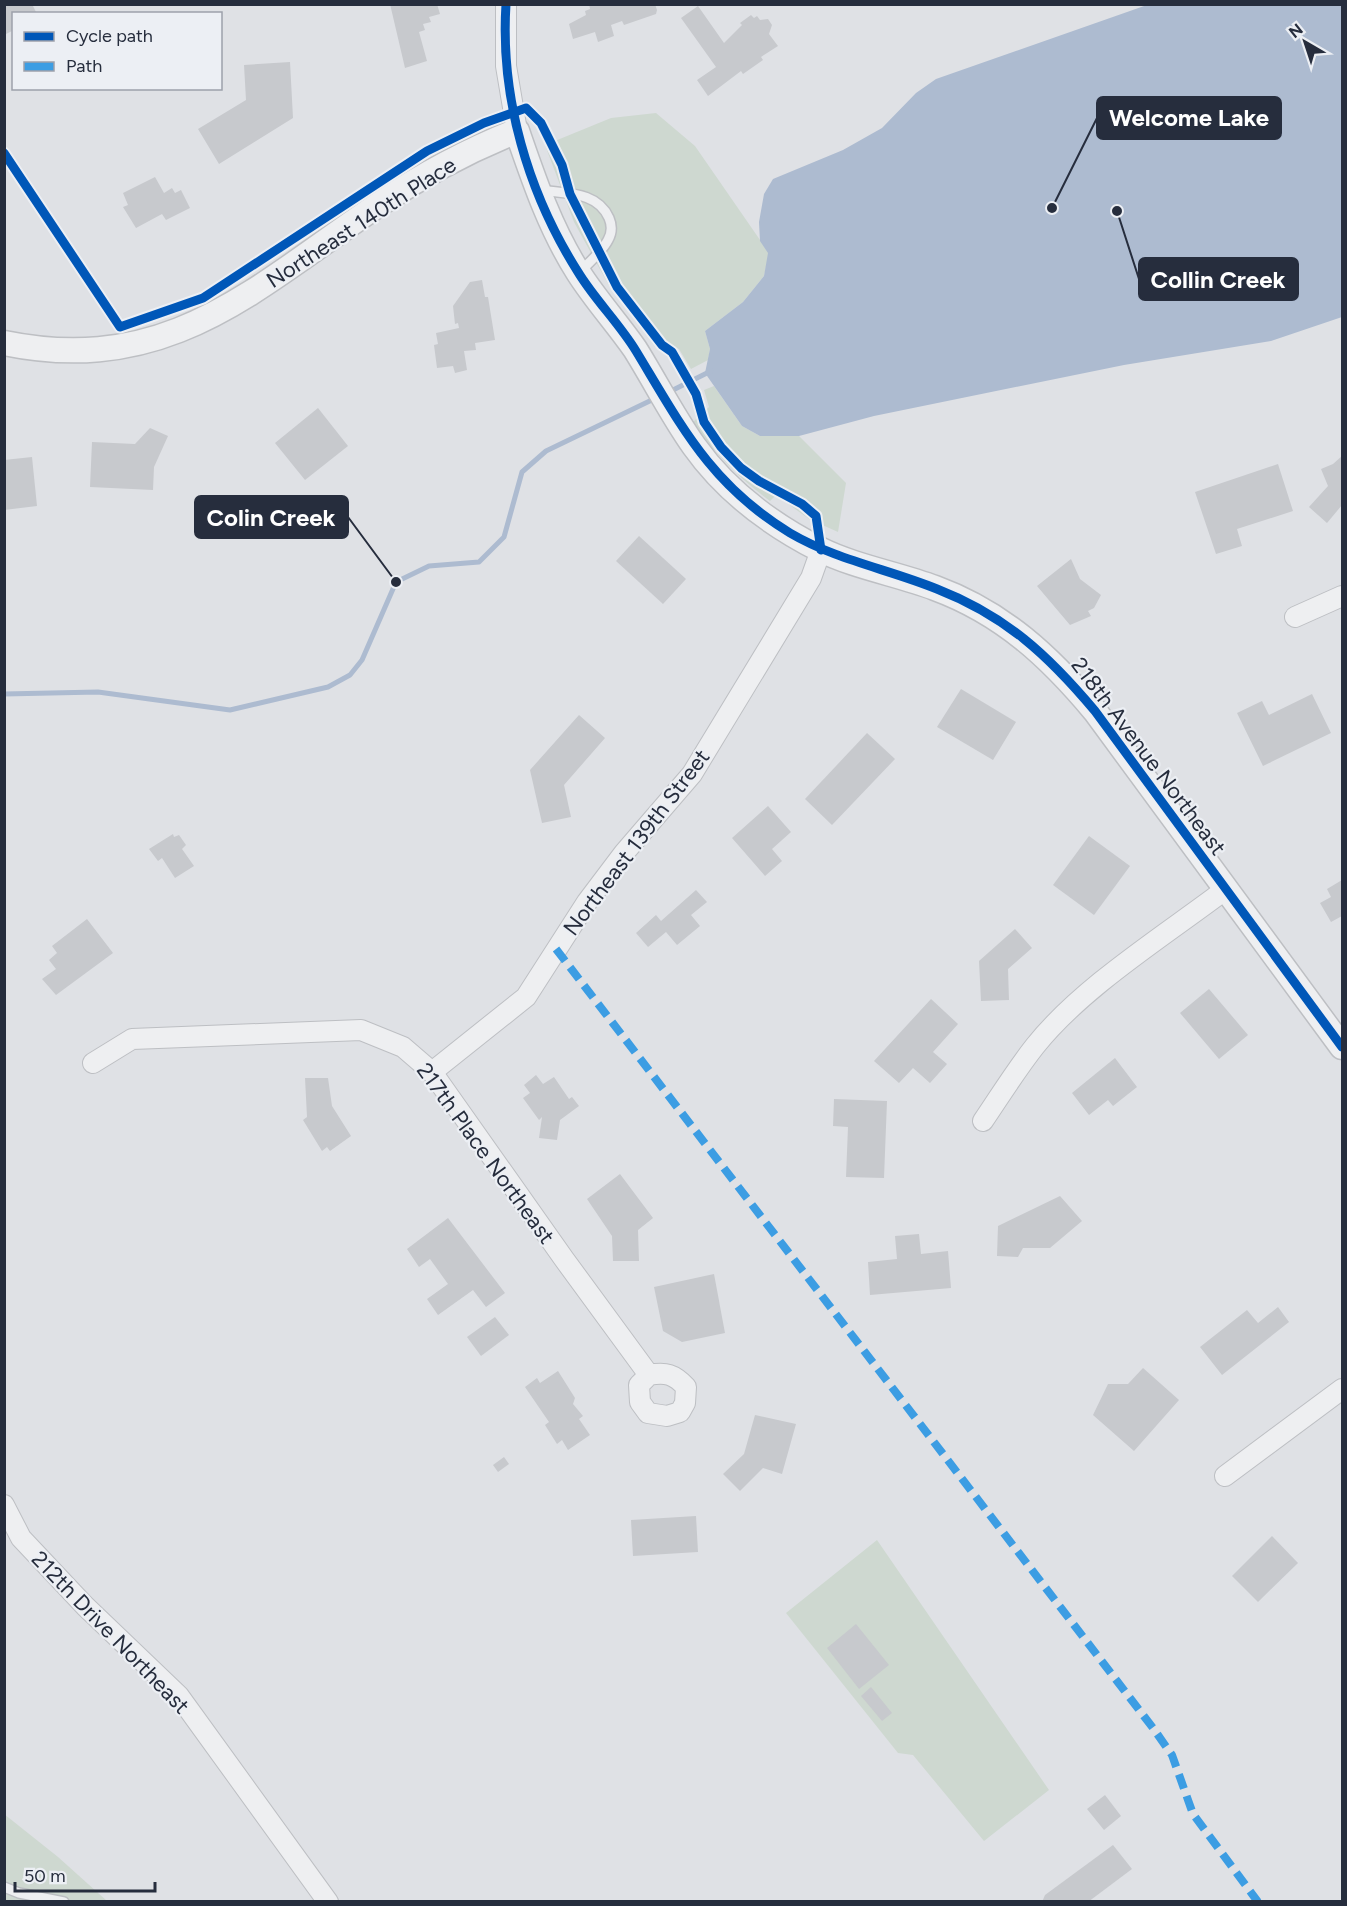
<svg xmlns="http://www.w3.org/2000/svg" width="1347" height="1906" font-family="Figtree,sans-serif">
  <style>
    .green { fill: #ced8d0 }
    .water { fill: #adbbd0 }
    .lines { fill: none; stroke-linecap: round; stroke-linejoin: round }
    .stream { stroke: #adbbd0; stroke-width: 5 }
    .building { fill: #c7c9cd }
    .service-casing { stroke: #bdbfc3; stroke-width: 12 }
    .minor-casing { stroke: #bdbfc3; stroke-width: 22 }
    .tertiary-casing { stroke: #bdbfc3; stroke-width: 27 }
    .service { stroke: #eeeff1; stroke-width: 9 }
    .minor { stroke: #eeeff1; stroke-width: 20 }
    .tertiary { stroke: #eeeff1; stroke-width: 24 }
    .quiet { stroke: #3c9de3; stroke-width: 8; stroke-dasharray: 15 8; stroke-linecap: butt }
    .cycleway-casing { stroke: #eceff4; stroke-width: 13 }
    .cycleway { stroke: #0057b8; stroke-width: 9 }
    .labels { text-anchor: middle; stroke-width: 4.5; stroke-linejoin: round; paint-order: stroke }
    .street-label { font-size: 22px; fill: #262d3d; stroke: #eceff4 }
    .leader { fill: none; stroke: #262d3d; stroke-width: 2 }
    .callout-dot { fill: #262d3d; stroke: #eceff4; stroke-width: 2 }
    .callout { fill: #262d3d; stroke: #262d3d; stroke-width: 2 }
    .callout-label { font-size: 24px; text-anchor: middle; font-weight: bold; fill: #fff }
  </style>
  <rect width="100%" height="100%" fill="#dfe1e5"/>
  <g class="green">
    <polygon points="656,113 695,146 769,253 764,276 743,302 705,331 710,349 708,360 691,369 679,349 668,345 655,347 608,284 574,222 545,145 611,118"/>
    <path d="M 714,386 L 742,426 L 760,436 L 799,436 L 846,483 L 838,532 L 809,519 L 776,495 L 770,501 C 739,478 715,454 693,422 L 709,407 L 704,390 Z"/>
    <polygon points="877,1540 1049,1790 984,1841 913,1755 898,1753 786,1613"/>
    <polygon points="4,1814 58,1857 107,1901 5,1901"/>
  </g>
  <polygon class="water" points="1147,5 1342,5 1342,317 1271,341 1124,365 874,416 799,436 760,436 742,426 705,373 710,349 705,331 743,302 764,276 768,253 760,241 759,222 764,194 773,179 843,150 882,128 916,93 936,79"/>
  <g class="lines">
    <g class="stream">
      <polyline points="669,392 711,371"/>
      <polyline points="4,694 98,692 230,710 328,687 350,675 362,660 396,582 429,566 479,562 504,537 522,472 546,451 658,397"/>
    </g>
  </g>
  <g class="building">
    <polygon points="4,4 32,4 37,14 14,14 14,30 4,35"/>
    <polygon points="390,4 437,4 440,14 429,17 431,22 423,24 425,30 419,32 427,61 405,68"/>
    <polygon points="589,4 655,4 657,10 656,14 624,25 622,21 611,25 614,36 598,42 595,32 573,39 569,24 586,15 585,11 590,9"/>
    <polygon points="698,6 724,43 742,25 740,23 751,15 754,18 757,16 760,20 768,19 772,25 769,34 778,46 761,57 763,60 743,74 741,71 708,96 697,80 716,67 681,18"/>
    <polygon points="290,62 293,118 219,164 198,129 246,100 244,65"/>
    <polygon points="155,177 164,193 172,188 175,193 181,190 190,208 166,220 162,214 136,228 123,207 128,205 123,193"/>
    <polygon points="482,280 485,297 488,297 495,340 475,343 476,350 464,351 467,370 455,373 453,366 437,368 434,345 438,344 436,333 459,328 458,323 455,324 453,306 470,282"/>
    <polygon points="318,408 348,446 305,480 275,443"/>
    <polygon points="150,428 168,436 154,467 153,490 90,487 92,442 135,444"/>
    <polygon points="1342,456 1342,505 1327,523 1309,507 1328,486 1321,469 1333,464"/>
    <polygon points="32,457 37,506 4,510 4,460"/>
    <polygon points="1278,464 1293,511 1237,529 1242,546 1216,554 1195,492"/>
    <polygon points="639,536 686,579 663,604 616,561"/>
    <polygon points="1071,559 1080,579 1101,595 1094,608 1088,611 1091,616 1070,625 1037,586"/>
    <polygon points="961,689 1016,722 993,760 937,727"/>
    <polygon points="1312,694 1331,733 1263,766 1237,713 1262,701 1269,715"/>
    <polygon points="579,715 605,738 564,785 571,817 542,823 530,770"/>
    <polygon points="867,733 895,759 832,825 805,799"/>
    <polygon points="768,806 791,832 772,849 782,861 765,876 732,838"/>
    <polygon points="173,834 174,837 179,835 186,845 182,849 194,866 175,878 162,858 158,861 149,849"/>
    <polygon points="1089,836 1130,866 1094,915 1053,885"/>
    <polygon points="1342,880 1342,916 1331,922 1320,903 1331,897 1327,889"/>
    <polygon points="696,890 707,902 691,915 700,926 677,945 666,932 648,947 636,933 656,915 661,921"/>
    <polygon points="87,919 113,953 56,995 42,979 56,969 49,960 57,953 52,946"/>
    <polygon points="1015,929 1032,948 1008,969 1009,1000 981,1001 979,961"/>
    <polygon points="1209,989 1248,1035 1219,1059 1180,1013"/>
    <polygon points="931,999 958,1024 933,1052 947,1064 930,1083 913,1068 899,1083 874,1061"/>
    <polygon points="1115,1058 1137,1087 1113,1106 1108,1100 1089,1115 1072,1093"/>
    <polygon points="536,1075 543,1084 554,1077 569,1099 572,1097 579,1106 560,1120 557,1140 539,1138 542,1117 539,1120 523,1098 530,1093 524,1085"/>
    <polygon points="305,1078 328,1078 332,1106 351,1136 330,1151 327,1147 322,1151 303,1120 307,1117"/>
    <polygon points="834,1099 887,1101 884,1178 846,1177 848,1127 833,1126"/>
    <polygon points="620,1174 653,1218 638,1230 639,1261 613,1261 612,1236 587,1199"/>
    <polygon points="1060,1196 1082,1221 1050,1248 1023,1248 1018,1257 997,1256 998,1226"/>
    <polygon points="448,1218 505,1293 486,1307 473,1290 438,1315 427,1299 448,1284 430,1259 419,1267 407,1249"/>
    <polygon points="919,1234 921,1254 948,1251 951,1288 870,1295 868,1262 897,1259 895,1236"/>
    <polygon points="714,1274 725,1333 682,1342 663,1331 654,1287"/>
    <polygon points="1278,1307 1289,1322 1222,1375 1200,1347 1247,1310 1258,1323"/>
    <polygon points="495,1317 509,1335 481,1356 467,1337"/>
    <polygon points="1143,1368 1179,1400 1134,1451 1093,1415 1108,1384 1128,1384"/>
    <polygon points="558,1371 575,1398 573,1404 583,1416 579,1419 590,1435 568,1450 562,1440 557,1444 545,1425 549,1422 525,1387 537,1378 540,1383"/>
    <polygon points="755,1415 796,1424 782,1474 763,1468 740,1491 723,1474 744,1454"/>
    <polygon points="504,1457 509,1464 498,1472 493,1465"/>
    <polygon points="696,1516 698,1552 633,1556 631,1520"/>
    <polygon points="1272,1536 1298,1563 1258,1602 1232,1576"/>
    <polygon points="856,1624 889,1665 859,1689 827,1648"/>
    <polygon points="871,1687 892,1713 882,1721 861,1696"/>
    <polygon points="1105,1795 1121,1816 1104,1830 1087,1809"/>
    <polygon points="1113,1845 1132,1869 1088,1902 1042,1902 1045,1895"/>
  </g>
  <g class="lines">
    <defs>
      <g id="service">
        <path d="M 540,190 C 566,194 597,191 609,218 C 612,225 612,233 608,240 C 602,252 589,262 580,272"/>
        <polyline points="4,1887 19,1893 64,1902"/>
      </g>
      <g id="minor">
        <polyline points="506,4 506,66 517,131"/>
        <polyline points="1295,617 1342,596"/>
        <path d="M 93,1063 L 132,1039 L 361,1030 L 403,1047 L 432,1072 L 564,1259 L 649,1375 L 639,1385 L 640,1402 L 648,1413 L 667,1416 L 680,1412 L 685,1403 L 686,1387 C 674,1374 666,1372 649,1375"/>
        <polyline points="432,1072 526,997 587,902 624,853 692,774 811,578 821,550"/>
        <path d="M 983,1121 C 1000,1096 1016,1070 1035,1046 C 1082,987 1164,936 1226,889"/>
        <polyline points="1225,1476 1342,1389"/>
        <polyline points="4,1505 21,1538 85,1606 179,1696 328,1902"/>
      </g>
      <path id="tertiary" d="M 4,343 C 170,377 255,287 381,203 C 424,174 469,150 517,131 C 534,180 550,228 578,272 C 595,299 617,323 635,349 C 655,381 672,415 694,446 C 726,491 770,524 819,549 C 855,567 898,574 935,588 C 1003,613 1050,657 1095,711 L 1342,1047"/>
    </defs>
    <use href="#service" class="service-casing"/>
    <use href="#minor" class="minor-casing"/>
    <use href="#tertiary" class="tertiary-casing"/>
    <use href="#service" class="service"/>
    <use href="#minor" class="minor"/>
    <use href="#tertiary" class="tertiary"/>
    <polyline class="quiet" points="556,949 1153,1728 1172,1755 1193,1814 1258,1902"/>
    <defs>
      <g id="cycleway">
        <path d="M 506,4 C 500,98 528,193 578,272 C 595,300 619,323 636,351 C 682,427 711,485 790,533 C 836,560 888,569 937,589 C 1006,616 1048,655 1095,711 L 1342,1047"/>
        <polyline points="4,153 120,327 203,298 427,151 484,123 526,108 541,123 562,165 570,194 617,287 662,345 672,352 696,394 704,422 721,447 741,468 759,481 802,504 816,516 821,550"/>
      </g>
    </defs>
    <use href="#cycleway" class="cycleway-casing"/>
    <use href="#cycleway" class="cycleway"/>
  </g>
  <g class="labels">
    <g class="street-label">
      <text transform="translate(361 222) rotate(-33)" y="8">Northeast 140th Place</text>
      <text transform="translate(1149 756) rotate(53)" y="8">218th Avenue Northeast</text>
      <text transform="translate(636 842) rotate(-53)" y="8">Northeast 139th Street</text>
      <text transform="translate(486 1153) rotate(54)" y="8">217th Place Northeast</text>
      <text transform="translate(111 1632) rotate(46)" y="8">212th Drive Northeast</text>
    </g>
  </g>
  <path class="leader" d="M1052 208L1097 118M1117 211L1139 279M396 582L348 517"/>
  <g class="callout-dot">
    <circle cx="1052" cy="208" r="6"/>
    <circle cx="1117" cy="211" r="6"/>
    <circle cx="396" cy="582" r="6"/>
  </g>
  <g class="callout">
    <rect x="1097" y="97" width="184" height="42" rx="6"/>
    <rect x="1139" y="258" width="159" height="42" rx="6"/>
    <rect x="195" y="496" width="153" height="42" rx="6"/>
  </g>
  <g class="callout-label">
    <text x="1189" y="126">Welcome Lake</text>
    <text x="1218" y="288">Collin Creek</text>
    <text x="271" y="526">Colin Creek</text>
  </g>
  <rect width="1347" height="1906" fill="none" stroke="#262d3d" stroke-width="12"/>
  <rect x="12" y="12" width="210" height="78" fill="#eceff4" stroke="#9da1ab" stroke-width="1.5"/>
  <rect x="24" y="32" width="30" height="9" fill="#0057b8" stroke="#9da1ab" stroke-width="1.5"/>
  <text x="66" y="42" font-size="18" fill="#262d3d">Cycle path</text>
  <rect x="24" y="62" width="30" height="9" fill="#3c9de3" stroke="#9da1ab" stroke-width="1.5"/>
  <text x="66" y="72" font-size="18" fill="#262d3d">Path</text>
  <g transform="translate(1305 42) rotate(321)" stroke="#eceff4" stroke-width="4.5" paint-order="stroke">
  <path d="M0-4.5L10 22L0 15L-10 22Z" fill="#262d3d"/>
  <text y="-9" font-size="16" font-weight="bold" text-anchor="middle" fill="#262d3d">N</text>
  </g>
  <path d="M15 1882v9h140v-9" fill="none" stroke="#262d3d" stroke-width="3"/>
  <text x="24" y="1882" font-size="18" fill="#262d3d" stroke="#eceff4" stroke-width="4.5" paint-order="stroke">50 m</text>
</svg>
